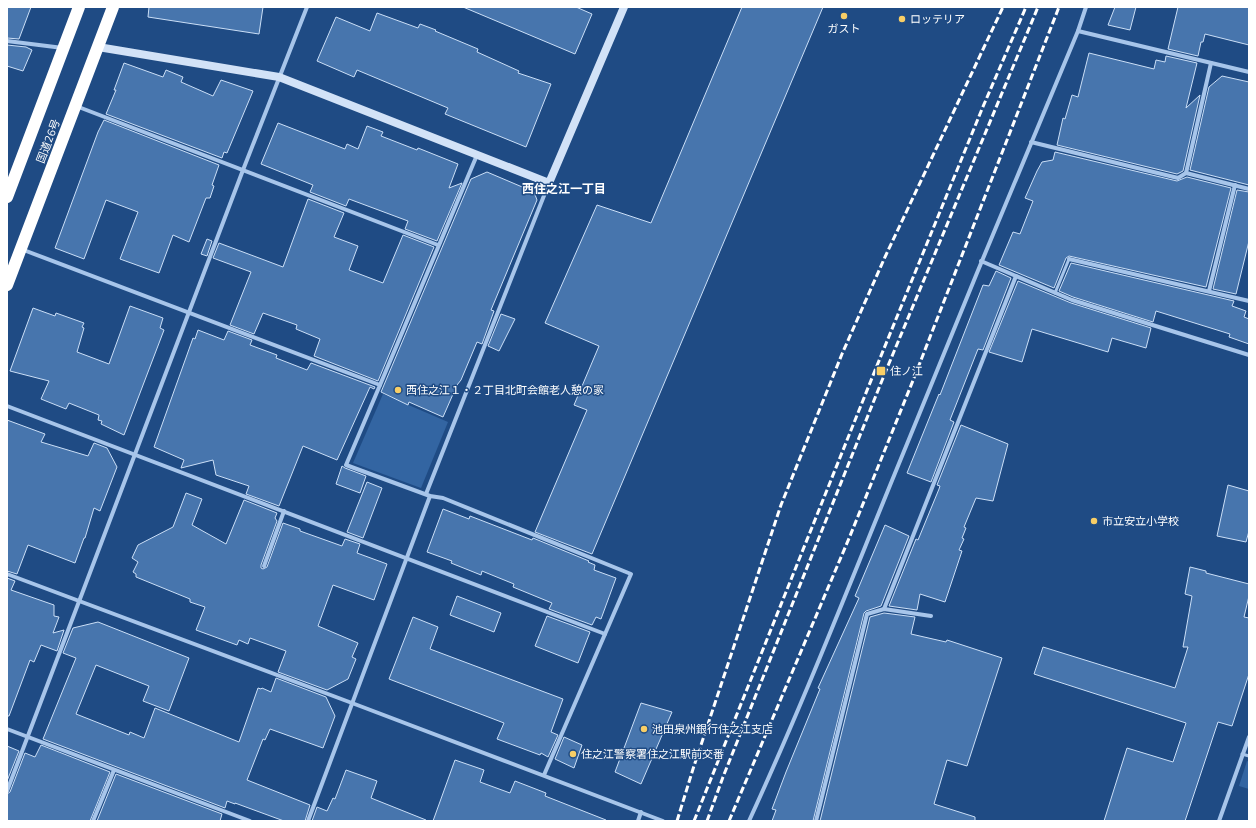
<svg xmlns="http://www.w3.org/2000/svg" width="1256" height="828" font-family="'Nunito Sans','Noto Sans JP',sans-serif">
  <style>
    .green { fill: #3365a2 }
    .building { fill: #4775ad; stroke: #cbdff7 }
    .lines { fill: none; stroke-linecap: round; stroke-linejoin: round }
    .lane { stroke: #a7c5ea; stroke-width: 3 }
    .street { stroke: #a7c5ea; stroke-width: 4 }
    .secondary { stroke: #d2e2f7; stroke-width: 8 }
    .highway { stroke: #fff; stroke-width: 12 }
    .rail { stroke: #fff; stroke-width: 3; stroke-dasharray: 7 3; stroke-linecap: butt }
    .poi-dot { fill: #f8ce66; stroke: #1f4b84; stroke-width: 1.5 }
    .labels { text-anchor: middle; stroke-width: 3; stroke-linejoin: round; paint-order: stroke }
    .poi-label { font-size: 11px; fill: #fff; stroke: #1f4b84; text-anchor: start }
    .street-label { font-size: 11px; fill: #fff; stroke: #1f4b84 }
    .neighbourhood-label { font-size: 12px; font-weight: bold; fill: #fff; stroke: #1f4b84 }
  </style>
  <rect width="100%" height="100%" fill="#1f4b84"/>
  <g class="green">
    <polygon points="383,394 448,422 421,488 353,463"/>
    <polygon points="1247,761 1249,762 1249,789 1239,786"/>
  </g>
  <g class="building">
    <polygon points="7,7 31,7 19,39 7,38"/>
    <polygon points="149,7 263,7 259,34 148,17"/>
    <polygon points="463,7 576,7 592,14 575,54"/>
    <polygon points="742,7 823,7 592,554 535,532 587,410 574,405 599,346 545,323 597,205 651,223"/>
    <polygon points="1115,7 1136,7 1130,30 1108,25"/>
    <polygon points="1178,7 1249,7 1249,45 1205,34 1203,42 1201,42 1198,56 1168,49"/>
    <polygon points="377,13 418,28 420,24 436,30 435,31 478,49 477,52 519,71 518,73 551,84 526,147 445,114 448,108 357,70 354,77 317,61 336,17 370,31"/>
    <polygon points="7,45 26,47 32,50 23,71 7,66"/>
    <polygon points="1089,53 1154,69 1156,60 1165,62 1166,56 1197,63 1186,108 1200,95 1183,171 1177,174 1057,145 1063,118 1065,119 1072,95 1078,97"/>
    <polygon points="124,63 163,77 166,70 183,77 181,82 213,96 221,80 253,91 227,153 224,152 222,158 106,114 116,90 114,90"/>
    <polygon points="1222,76 1249,82 1249,185 1190,170 1209,87"/>
    <polygon points="104,120 219,165 212,185 214,186 210,198 206,198 189,242 173,235 159,273 120,259 138,212 106,200 84,259 55,248 98,132"/>
    <polygon points="278,123 345,149 347,144 358,149 367,126 383,132 381,136 417,150 418,148 458,164 449,188 462,183 437,241 405,229 408,221 349,199 346,206 310,192 313,185 261,164"/>
    <polygon points="1055,152 1177,181 1187,177 1231,188 1206,287 1069,256 1066,258 1054,288 999,265 1013,232 1020,234 1033,201 1025,198 1037,171 1042,162 1053,160"/>
    <polygon points="487,172 534,192 537,200 491,310 494,311 482,344 477,342 461,380 457,385 443,417 409,402 408,405 381,392 471,179"/>
    <polygon points="1237,190 1249,192 1249,241 1236,294 1213,289"/>
    <polygon points="308,199 344,213 334,237 358,246 349,270 383,283 403,235 434,247 378,381 314,356 320,339 296,329 297,325 263,313 254,334 230,325 251,272 213,258 219,243 283,267"/>
    <polygon points="207,239 212,241 207,256 201,254"/>
    <polygon points="1071,263 1234,301 1232,306 1246,311 1244,317 1249,319 1249,344 1229,337 1230,334 1156,311 1153,322 1073,297 1059,291"/>
    <polygon points="996,271 1011,278 983,350 978,349 950,420 954,422 931,482 907,473 939,394 940,395 983,285 989,286"/>
    <polygon points="1018,281 1071,303 1151,328 1146,348 1112,338 1108,352 1032,329 1022,362 989,352"/>
    <polygon points="130,306 163,318 160,328 164,330 124,435 101,424 102,421 98,420 99,415 69,403 66,409 41,399 49,381 10,371 33,308 55,316 56,313 84,323 82,327 84,328 77,352 109,364"/>
    <polygon points="501,314 515,319 499,351 488,346"/>
    <polygon points="198,330 224,340 228,331 252,340 250,345 277,355 276,358 307,370 311,363 375,387 374,389 370,387 337,460 303,446 279,506 246,494 249,486 216,475 213,460 181,468 184,460 154,447 193,338 195,339"/>
    <polygon points="7,420 45,434 41,442 88,456 94,443 107,448 117,467 100,511 94,508 85,538 84,538 75,563 28,545 17,574 7,571"/>
    <polygon points="961,425 1008,444 993,501 976,498 964,527 966,528 962,538 964,539 959,550 962,551 945,602 920,594 917,610 889,606 916,539 918,540 939,489 940,486 937,485"/>
    <polygon points="342,466 345,468 366,476 360,493 336,484"/>
    <polygon points="367,482 382,488 363,538 347,532"/>
    <polygon points="1228,485 1249,491 1249,531 1246,542 1217,536"/>
    <polygon points="186,493 202,499 192,525 226,544 244,500 277,513 275,518 277,521 261,565 261,568 263,569 267,567 283,523 300,529 300,531 342,546 345,539 360,544 357,553 387,564 374,600 333,585 318,626 358,643 352,657 356,659 348,679 327,690 278,672 286,651 250,638 248,644 239,640 237,645 196,630 205,607 190,602 190,599 136,577 136,574 133,572 138,562 132,558 138,545 173,527"/>
    <polygon points="443,509 469,519 470,516 532,540 533,538 589,561 588,562 595,565 594,570 616,578 601,619 596,617 592,625 549,609 552,603 513,587 514,584 482,571 481,575 451,563 452,561 427,552"/>
    <polygon points="885,525 909,536 881,606 866,611 864,613 813,821 772,821 776,810 772,809 786,772 820,689 818,688 859,598 855,596"/>
    <polygon points="1190,567 1206,571 1206,573 1249,584 1249,596 1244,617 1249,618 1249,674 1232,726 1218,722 1185,821 1104,821 1127,748 1173,762 1186,723 1034,674 1043,647 1175,688 1188,647 1183,647 1192,596 1185,594"/>
    <polygon points="7,578 15,581 11,590 54,605 54,616 59,617 53,633 64,630 57,651 41,645 34,662 30,660 9,716 7,716"/>
    <polygon points="457,596 501,613 494,632 450,615"/>
    <polygon points="884,613 915,617 911,634 946,642 947,640 1002,658 967,766 947,760 934,804 975,817 975,821 820,821 870,617"/>
    <polygon points="547,616 590,632 578,663 535,646"/>
    <polygon points="413,617 438,627 430,649 563,699 551,732 558,735 548,757 541,753 540,755 497,739 504,723 389,679"/>
    <polygon points="98,622 189,658 169,711 143,701 149,686 96,665 76,714 129,735 130,732 144,738 155,708 239,742 258,688 261,689 262,688 271,692 276,678 326,697 335,716 323,748 270,729 265,740 263,739 247,780 310,805 305,821 284,821 235,803 235,804 227,801 225,808 43,739 76,658 63,653 73,628"/>
    <polygon points="641,703 672,712 641,784 615,772"/>
    <polygon points="564,737 582,745 574,768 555,759"/>
    <polygon points="41,745 110,772 90,821 7,821 7,794 10,792 25,753 35,757"/>
    <polygon points="7,746 19,751 7,781"/>
    <polygon points="455,760 484,770 480,782 510,793 515,781 546,793 545,796 606,820 606,821 433,821"/>
    <polygon points="346,770 377,781 371,798 426,820 426,821 312,821 317,807 327,811 333,798 335,799"/>
    <polygon points="116,774 222,814 220,821 97,821"/>
  </g>
  <g class="lines">
    <g class="lane">
      <polyline points="1055,293 1069,259"/>
      <polyline points="1242,754 1249,756"/>
    </g>
    <g class="street">
      <polyline points="1078,31 1249,72"/>
      <polyline points="7,41 63,48"/>
      <polyline points="76,106 438,245"/>
      <polyline points="1031,142 1178,178 1186,173 1249,189"/>
      <polyline points="1186,173 1211,63"/>
      <polyline points="21,249 380,385 346,465 430,496 443,498 631,574 544,775"/>
      <polyline points="1069,259 1249,301"/>
      <polyline points="981,261 1072,300 1249,355"/>
      <polyline points="1209,291 1235,185"/>
      <polyline points="380,385 477,155"/>
      <polyline points="7,406 605,634"/>
      <polyline points="426,494 549,183"/>
      <polyline points="264,566 284,511"/>
      <polyline points="7,574 352,703 663,821"/>
      <polyline points="884,609 1016,276"/>
      <polyline points="7,729 250,821"/>
      <polyline points="7,791 243,170 307,7"/>
      <polyline points="93,821 114,770"/>
      <polyline points="308,821 430,496"/>
      <polyline points="638,821 641,812"/>
      <path d="M 749,821 C 806,697 855,570 907,444 C 963,306 1020,168 1078,31 L 1086,7"/>
      <polyline points="816,821 867,614 884,609 931,616"/>
      <polyline points="1219,821 1249,737"/>
    </g>
    <polyline class="secondary" points="98,47 279,77 549,183 624,7"/>
    <g class="highway">
      <polyline points="7,197 79,7"/>
      <polyline points="7,285 113,7"/>
    </g>
    <g class="rail">
      <polyline points="677,821 693,769 781,505 842,354 885,257 1003,7"/>
      <polyline points="694,821 876,368 982,109 1026,7"/>
      <polyline points="707,821 723,777 885,373 1038,7"/>
      <polyline points="729,821 850,536 914,378 1059,7"/>
    </g>
  </g>
  <g class="poi-dot">
    <circle cx="844" cy="16" r="4"/>
    <circle cx="902" cy="19" r="4"/>
    <rect x="876" y="366" width="10" height="10" rx="2"/>
    <circle cx="398" cy="390" r="4"/>
    <circle cx="1094" cy="521" r="4"/>
    <circle cx="644" cy="729" r="4"/>
    <circle cx="573" cy="754" r="4"/>
  </g>
  <g class="labels">
    <g class="poi-label">
      <text x="910" y="23">ロッテリア</text>
      <text x="844" y="33" text-anchor="middle">ガスト</text>
      <text x="890" y="375">住ノ江</text>
      <text x="406" y="394">西住之江１・２丁目北町会館老人憩の家</text>
      <text x="1102" y="525">市立安立小学校</text>
      <text x="652" y="733">池田泉州銀行住之江支店</text>
      <text x="581" y="758">住之江警察署住之江駅前交番</text>
    </g>
    <g class="street-label">
      <text transform="translate(48 141) rotate(-69)" y="4">国道26号</text>
    </g>
    <g class="neighbourhood-label">
      <text x="564" y="193">西住之江一丁目</text>
    </g>
  </g>
  <rect width="1256" height="828" fill="none" stroke="#ffffff" stroke-width="16"/>
</svg>
